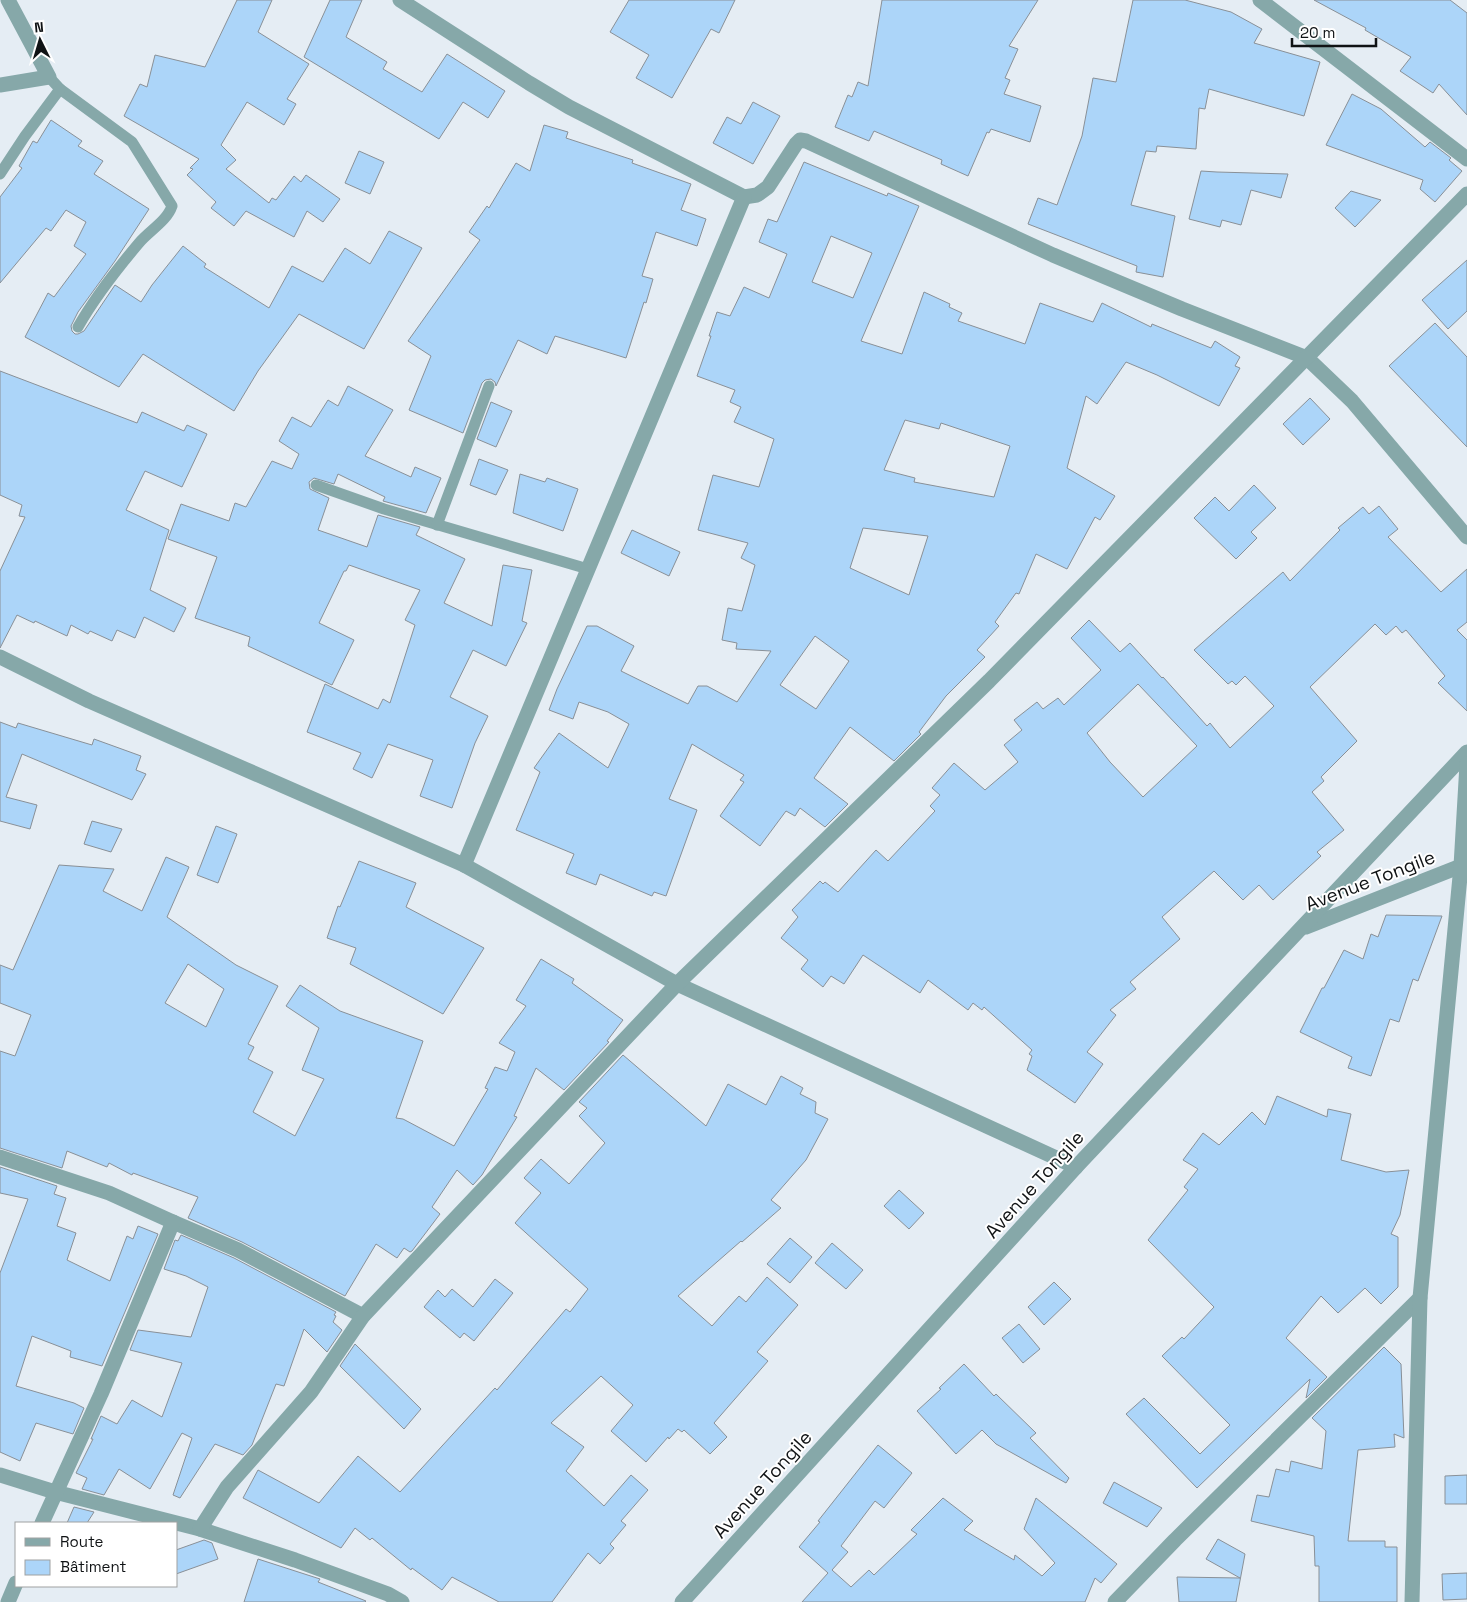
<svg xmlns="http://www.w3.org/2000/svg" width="1467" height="1602" font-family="'Space Grotesk',sans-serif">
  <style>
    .building { fill: #acd5f9; stroke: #899097; fill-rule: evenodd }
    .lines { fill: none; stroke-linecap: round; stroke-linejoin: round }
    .service { stroke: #86a8a9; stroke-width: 11 }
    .minor { stroke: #86a8a9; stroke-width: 15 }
    .labels { text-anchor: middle; stroke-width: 4; stroke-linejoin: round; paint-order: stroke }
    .street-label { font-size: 19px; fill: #101315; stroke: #fff }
  </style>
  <rect width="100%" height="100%" fill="#e5edf4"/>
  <g class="building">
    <polygon points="237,0 272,0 258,32 309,64 287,99 296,104 284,125 247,102 221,145 236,160 226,169 269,203 272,198 276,200 294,176 301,182 306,175 340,199 323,222 307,211 294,237 246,211 234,226 211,208 216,202 187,175 193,169 190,168 199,159 124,116 140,84 147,87 155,55 205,67"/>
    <polygon points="330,0 362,0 346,37 387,62 383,69 422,92 447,54 505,91 488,118 463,102 439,139 304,57"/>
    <polygon points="629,0 735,0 719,33 711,29 672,98 636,78 649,55 610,32"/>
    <polygon points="882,0 1038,0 1009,46 1018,49 1005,78 1010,80 1004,94 1041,106 1030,142 991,129 989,133 987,132 968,176 941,164 942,160 874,131 869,141 835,127 848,95 852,97 858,82 868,86"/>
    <polygon points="1133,0 1185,0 1231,12 1262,29 1254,43 1320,62 1304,116 1209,89 1205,109 1199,108 1196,149 1157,146 1156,152 1146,151 1131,205 1175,216 1163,277 1136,272 1137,266 1028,224 1038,198 1057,205 1082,136 1093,78 1116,82"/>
    <polygon points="1314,0 1450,0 1467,13 1467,115 1439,84 1433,93 1400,71 1411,57 1365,30 1366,28"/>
    <polygon points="1352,94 1381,109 1425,147 1430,142 1451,158 1449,160 1462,171 1435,202 1420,189 1423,180 1326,145"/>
    <polygon points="753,102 780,116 753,164 713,143 727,117 741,124"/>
    <polygon points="51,120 82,141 78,146 103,161 94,174 149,209 115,261 78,312 71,326 72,331 75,334 78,334 84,331 115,285 141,302 152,285 183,246 206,264 204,267 269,308 292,266 323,282 345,248 370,264 389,231 422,248 364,349 299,314 258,371 234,411 143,354 119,387 25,337 48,293 54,297 86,254 74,246 86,222 66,210 51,231 46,228 0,283 0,197 22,168 19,166 33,141 37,143"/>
    <polygon points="544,125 568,132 566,138 633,160 632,163 691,184 681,210 706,219 697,246 656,232 642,276 653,279 646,303 644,302 626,358 555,336 547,354 518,340 496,386 495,382 491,379 485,380 482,383 463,433 409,410 431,356 408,341 480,240 469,232 487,206 489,208 516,163 530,171"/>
    <polygon points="359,151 384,162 370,194 345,183"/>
    <path d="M 804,162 L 887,196 L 888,193 L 919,206 L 861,341 L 902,354 L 924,292 L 950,304 L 949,307 L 962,313 L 958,321 L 1025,344 L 1040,303 L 1093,322 L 1102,303 L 1151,327 L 1152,324 L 1211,348 L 1215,341 L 1240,357 L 1235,366 L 1240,368 L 1219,406 L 1157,375 L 1126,362 L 1097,404 L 1086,396 L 1067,468 L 1115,496 L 1100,520 L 1095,517 L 1067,569 L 1036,554 L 1019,594 L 1016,593 L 995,622 L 999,626 L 977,650 L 985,657 L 946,696 L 919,732 L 921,734 L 894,761 L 850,727 L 814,778 L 848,804 L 825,827 L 800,808 L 795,816 L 786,811 L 760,846 L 720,816 L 744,782 L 740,780 L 744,775 L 692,744 L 669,799 L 697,810 L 666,896 L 654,892 L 652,896 L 600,874 L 596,885 L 566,873 L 574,854 L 516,830 L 540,772 L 534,768 L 559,733 L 608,768 L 629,724 L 608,712 L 579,702 L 573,719 L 549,710 L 557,689 L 587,626 L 597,626 L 634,646 L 621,671 L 688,704 L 698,686 L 707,686 L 737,702 L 771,651 L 736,649 L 737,643 L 722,640 L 728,608 L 742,611 L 755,565 L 741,558 L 748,543 L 698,530 L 713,475 L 759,487 L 774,439 L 734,422 L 741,407 L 730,402 L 735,390 L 697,376 L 711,336 L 709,336 L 717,312 L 730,316 L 744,287 L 769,298 L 787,254 L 759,242 L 768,219 L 777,222 ZM 831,236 L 872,253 L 853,298 L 812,282 ZM 905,420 L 939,429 L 941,423 L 1010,446 L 994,497 L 914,482 L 915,478 L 884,470 ZM 863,528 L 928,536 L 909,595 L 850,568 ZM 815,636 L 849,661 L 816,709 L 780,685 Z"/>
    <polygon points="1201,171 1217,172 1288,174 1281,198 1251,190 1241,225 1222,220 1220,227 1189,219"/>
    <polygon points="1351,191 1381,200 1355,227 1335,208"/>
    <polygon points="1467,260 1467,311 1448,329 1422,300"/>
    <polygon points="1435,323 1467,357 1467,447 1389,366"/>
    <polygon points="0,371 137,423 142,412 184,431 187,425 207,434 182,487 145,471 126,510 169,530 150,590 186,608 174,632 144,617 135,638 117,630 112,641 90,631 88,634 71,625 67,636 35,621 34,623 17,615 0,648 0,571 25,517 19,516 22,505 0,495"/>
    <polygon points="348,386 393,410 365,456 411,477 415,467 441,478 426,513 383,501 385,497 338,474 334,484 314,478 309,482 310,489 329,498 318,530 367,547 378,515 420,527 416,535 465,559 444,603 492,626 503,565 532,570 522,621 527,623 506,666 473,650 450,697 488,716 475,743 452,808 420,796 433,760 388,744 372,778 353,769 361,753 307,732 325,684 378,709 383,699 390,703 415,625 405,620 420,590 349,565 346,571 344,571 319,623 354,640 332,685 248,646 250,637 195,618 217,557 168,539 181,504 229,521 235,503 246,507 272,461 292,469 299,454 279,441 292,417 311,427 328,400 338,406"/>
    <polygon points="1310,398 1330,419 1303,445 1283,424"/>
    <polygon points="491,402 512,411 496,447 477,439"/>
    <polygon points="479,459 508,470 496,495 470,485"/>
    <polygon points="520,474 545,482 547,478 578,489 563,531 513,513"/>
    <polygon points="1254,485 1276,508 1251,532 1257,538 1236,559 1194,518 1215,497 1229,511"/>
    <path d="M 1379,506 L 1398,529 L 1388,537 L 1441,592 L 1467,569 L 1467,622 L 1457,630 L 1467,640 L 1467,711 L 1438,683 L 1445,676 L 1406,630 L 1402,633 L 1396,626 L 1386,635 L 1375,624 L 1310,687 L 1357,741 L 1321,777 L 1324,781 L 1312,792 L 1344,830 L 1317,852 L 1321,856 L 1273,900 L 1259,885 L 1243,900 L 1214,871 L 1162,917 L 1180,939 L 1130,982 L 1136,989 L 1110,1010 L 1116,1015 L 1087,1052 L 1103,1064 L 1075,1103 L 1027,1070 L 1032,1056 L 1029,1054 L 1032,1050 L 984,1007 L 982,1010 L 973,1003 L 968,1010 L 928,980 L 920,993 L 863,955 L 844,984 L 831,976 L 823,987 L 801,969 L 808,960 L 781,938 L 798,917 L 792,910 L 820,881 L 823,884 L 825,882 L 838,892 L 876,850 L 888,861 L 935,811 L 930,806 L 940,795 L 932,788 L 954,763 L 985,790 L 1018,762 L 1004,745 L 1022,730 L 1014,720 L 1037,702 L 1043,709 L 1058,698 L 1064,705 L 1101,670 L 1071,638 L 1089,620 L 1120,652 L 1130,643 L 1162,678 L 1163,677 L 1207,726 L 1210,723 L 1230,748 L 1274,706 L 1245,676 L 1236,685 L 1232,681 L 1228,684 L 1194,650 L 1283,572 L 1290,581 L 1340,530 L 1338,528 L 1363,507 L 1369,514 ZM 1138,684 L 1197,746 L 1143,797 L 1110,762 L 1087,733 Z"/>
    <polygon points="632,530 680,552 669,576 621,553"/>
    <polygon points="0,722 16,728 18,723 92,745 94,739 141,756 136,770 146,774 132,800 22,754 6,797 37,805 30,829 0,821"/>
    <polygon points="92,821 122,829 111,852 84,844"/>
    <polygon points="216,826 237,834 218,883 197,875"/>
    <path d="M 166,857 L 189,867 L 167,917 L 236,965 L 278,986 L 248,1044 L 254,1047 L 248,1059 L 273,1072 L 253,1112 L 295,1136 L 324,1079 L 302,1070 L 319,1028 L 286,1006 L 300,985 L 340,1011 L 423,1041 L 396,1118 L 403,1119 L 454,1146 L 488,1089 L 485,1088 L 495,1067 L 507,1071 L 515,1052 L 499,1043 L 526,1006 L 516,1000 L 541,959 L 574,979 L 572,983 L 623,1020 L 607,1041 L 609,1042 L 564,1090 L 536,1068 L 514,1116 L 517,1117 L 482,1175 L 473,1185 L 457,1170 L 432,1207 L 440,1214 L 412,1251 L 410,1252 L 404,1248 L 397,1258 L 376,1244 L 345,1296 L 242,1242 L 188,1218 L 198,1197 L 133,1173 L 132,1175 L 109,1163 L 107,1167 L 67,1151 L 62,1168 L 0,1148 L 0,1051 L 15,1056 L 31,1015 L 0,1003 L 0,965 L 13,970 L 59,865 L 114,869 L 103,891 L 142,911 ZM 188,964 L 224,989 L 206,1027 L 165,1003 Z"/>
    <polygon points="359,861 416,883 406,907 484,948 443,1014 350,964 356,948 327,938 338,906 340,907"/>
    <polygon points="1386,915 1442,916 1418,981 1413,979 1399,1022 1390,1019 1371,1076 1348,1068 1352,1057 1300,1032 1322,988 1324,988 1344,950 1363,959 1371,934 1378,937"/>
    <polygon points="623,1055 706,1126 728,1084 766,1105 781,1076 803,1088 800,1094 816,1102 815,1113 828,1119 806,1160 771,1200 781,1208 742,1242 741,1241 678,1296 712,1326 739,1296 746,1302 767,1277 798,1305 757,1352 768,1361 714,1423 727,1437 710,1454 684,1430 682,1432 678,1429 669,1439 668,1437 646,1462 611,1431 633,1405 601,1376 551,1423 584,1447 566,1471 604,1506 631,1475 648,1490 621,1521 626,1525 610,1544 614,1548 600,1564 588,1553 552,1602 499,1602 452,1577 442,1590 412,1568 411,1570 372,1538 370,1540 355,1528 341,1548 243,1498 258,1470 319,1503 358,1456 400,1492 495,1388 497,1390 566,1309 570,1312 588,1289 515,1223 541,1193 524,1178 541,1159 569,1184 605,1143 579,1116 587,1108 579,1102"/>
    <polygon points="1277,1096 1327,1117 1328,1109 1351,1114 1341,1160 1386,1172 1409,1170 1400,1215 1391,1234 1398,1237 1398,1287 1381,1304 1365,1288 1338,1313 1321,1296 1286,1338 1327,1377 1306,1398 1310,1379 1197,1488 1126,1414 1144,1398 1200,1454 1230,1425 1162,1356 1182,1337 1184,1339 1214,1307 1148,1240 1188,1190 1184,1187 1198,1169 1183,1160 1203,1133 1219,1145 1252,1112 1265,1125"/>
    <polygon points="0,1167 57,1186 54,1194 66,1198 57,1226 76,1233 67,1260 110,1281 127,1236 133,1239 138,1226 158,1234 102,1366 70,1357 71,1351 32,1336 16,1386 74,1403 84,1408 73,1434 36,1423 20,1461 0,1452 0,1273 28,1199 0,1193"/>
    <polygon points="899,1190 924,1213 909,1229 884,1206"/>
    <polygon points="181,1235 234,1258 336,1312 334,1315 336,1316 333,1322 342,1330 327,1352 304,1329 284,1386 276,1384 252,1445 243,1455 215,1444 180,1498 173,1495 192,1438 182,1433 150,1489 119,1469 104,1495 82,1489 87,1478 76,1473 93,1439 91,1439 101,1416 117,1424 132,1400 162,1417 182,1363 130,1350 138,1330 191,1337 208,1287 186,1276 164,1269 175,1240 178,1241"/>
    <polygon points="790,1238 812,1257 790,1283 767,1264"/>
    <polygon points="832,1243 863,1270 846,1289 815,1263"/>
    <polygon points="495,1279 513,1293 474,1341 464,1333 460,1338 424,1307 438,1290 445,1297 452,1289 473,1307"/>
    <polygon points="1054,1282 1071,1299 1044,1325 1028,1307"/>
    <polygon points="1019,1324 1040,1349 1023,1363 1002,1338"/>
    <polygon points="355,1344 421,1409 404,1429 340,1366"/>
    <polygon points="1384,1347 1401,1364 1404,1438 1394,1434 1395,1447 1358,1450 1348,1541 1385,1541 1385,1547 1397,1547 1397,1602 1319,1602 1319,1566 1315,1566 1314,1536 1251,1521 1257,1495 1269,1497 1276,1469 1289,1472 1291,1461 1322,1469 1326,1431 1312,1418"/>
    <polygon points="964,1364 994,1396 996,1394 1036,1433 1030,1438 1069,1478 1066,1483 996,1444 982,1430 956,1454 917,1411 941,1389 939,1388"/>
    <polygon points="878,1445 912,1473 884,1508 875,1501 841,1546 848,1552 832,1570 851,1587 869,1570 874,1575 917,1534 911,1530 943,1498 973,1521 964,1530 1014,1560 1015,1555 1042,1576 1055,1563 1024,1529 1036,1498 1117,1564 1101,1583 1095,1578 1085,1602 802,1602 828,1573 799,1547 820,1522 818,1521"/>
    <polygon points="1467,1475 1467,1504 1445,1504 1445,1476"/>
    <polygon points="1114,1482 1162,1508 1147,1527 1103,1503"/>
    <polygon points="74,1507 94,1512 87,1523 67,1523"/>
    <polygon points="1218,1539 1245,1554 1236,1602 1179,1602 1177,1577 1240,1578 1206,1559"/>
    <polygon points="204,1540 212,1543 218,1559 176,1574 176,1550"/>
    <polygon points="258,1559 320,1579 318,1582 366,1601 365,1602 244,1602"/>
    <polygon points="1467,1573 1467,1599 1443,1600 1442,1574"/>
  </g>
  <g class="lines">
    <g class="service">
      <path d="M 49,77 L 60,89 L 132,142 L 172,206 C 167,221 149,231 139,243 C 117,269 95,297 78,327"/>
      <polyline points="0,174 25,136 60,89"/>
      <polyline points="316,485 384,509 588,569"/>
      <polyline points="437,525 489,386"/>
    </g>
    <g class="minor">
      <polyline points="400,0 529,83 569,107 744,197 757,195 768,187 796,144 800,140 806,141 1053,255 1182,309 1307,358 1352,401 1467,537"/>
      <polyline points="1260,0 1467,159"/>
      <polyline points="0,85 49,77 8,0"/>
      <polyline points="0,657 89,701 464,865 677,984 1076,1167"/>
      <polyline points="464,865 744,197"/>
      <polyline points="1306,927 1461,866 1467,866"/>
      <polyline points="0,1157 109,1193 173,1222 238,1250 363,1316"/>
      <polyline points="0,1475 55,1492 200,1529 295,1560 388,1594 402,1602"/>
      <polyline points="42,1523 101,1394 173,1222"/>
      <polyline points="200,1529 227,1487 311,1392 363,1316 677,984 989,681 1467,194"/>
      <polyline points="8,1602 16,1583"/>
      <polyline points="682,1602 1076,1167 1467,752"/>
      <polyline points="1115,1602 1175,1540 1420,1298"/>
      <polyline points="1412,1602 1420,1298 1461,866 1467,764"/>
    </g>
  </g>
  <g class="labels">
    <g class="street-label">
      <text transform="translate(1370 880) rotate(-21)" y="7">Avenue Tongile</text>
      <text transform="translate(1034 1184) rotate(-48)" y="7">Avenue Tongile</text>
      <text transform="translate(762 1484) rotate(-48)" y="7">Avenue Tongile</text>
    </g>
  </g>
  <rect x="15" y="1522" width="162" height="65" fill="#ffffff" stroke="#9fa1a1"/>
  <rect x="25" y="1538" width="25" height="8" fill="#86a8a9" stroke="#9fa1a1"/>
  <text x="60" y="1547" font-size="15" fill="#101315">Route</text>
  <rect x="25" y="1560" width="25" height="15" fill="#acd5f9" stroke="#9fa1a1"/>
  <text x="60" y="1572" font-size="15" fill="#101315">Bâtiment</text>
  <g transform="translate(40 40) rotate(355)" stroke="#ffffff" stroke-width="4" paint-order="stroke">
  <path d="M0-4L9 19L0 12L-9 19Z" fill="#101315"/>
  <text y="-8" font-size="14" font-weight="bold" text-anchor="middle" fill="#101315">N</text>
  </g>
  <path d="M1292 38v8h84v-8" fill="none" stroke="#101315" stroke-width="2.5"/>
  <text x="1300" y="38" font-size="15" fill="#101315" stroke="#ffffff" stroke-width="4" paint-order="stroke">20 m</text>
</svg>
